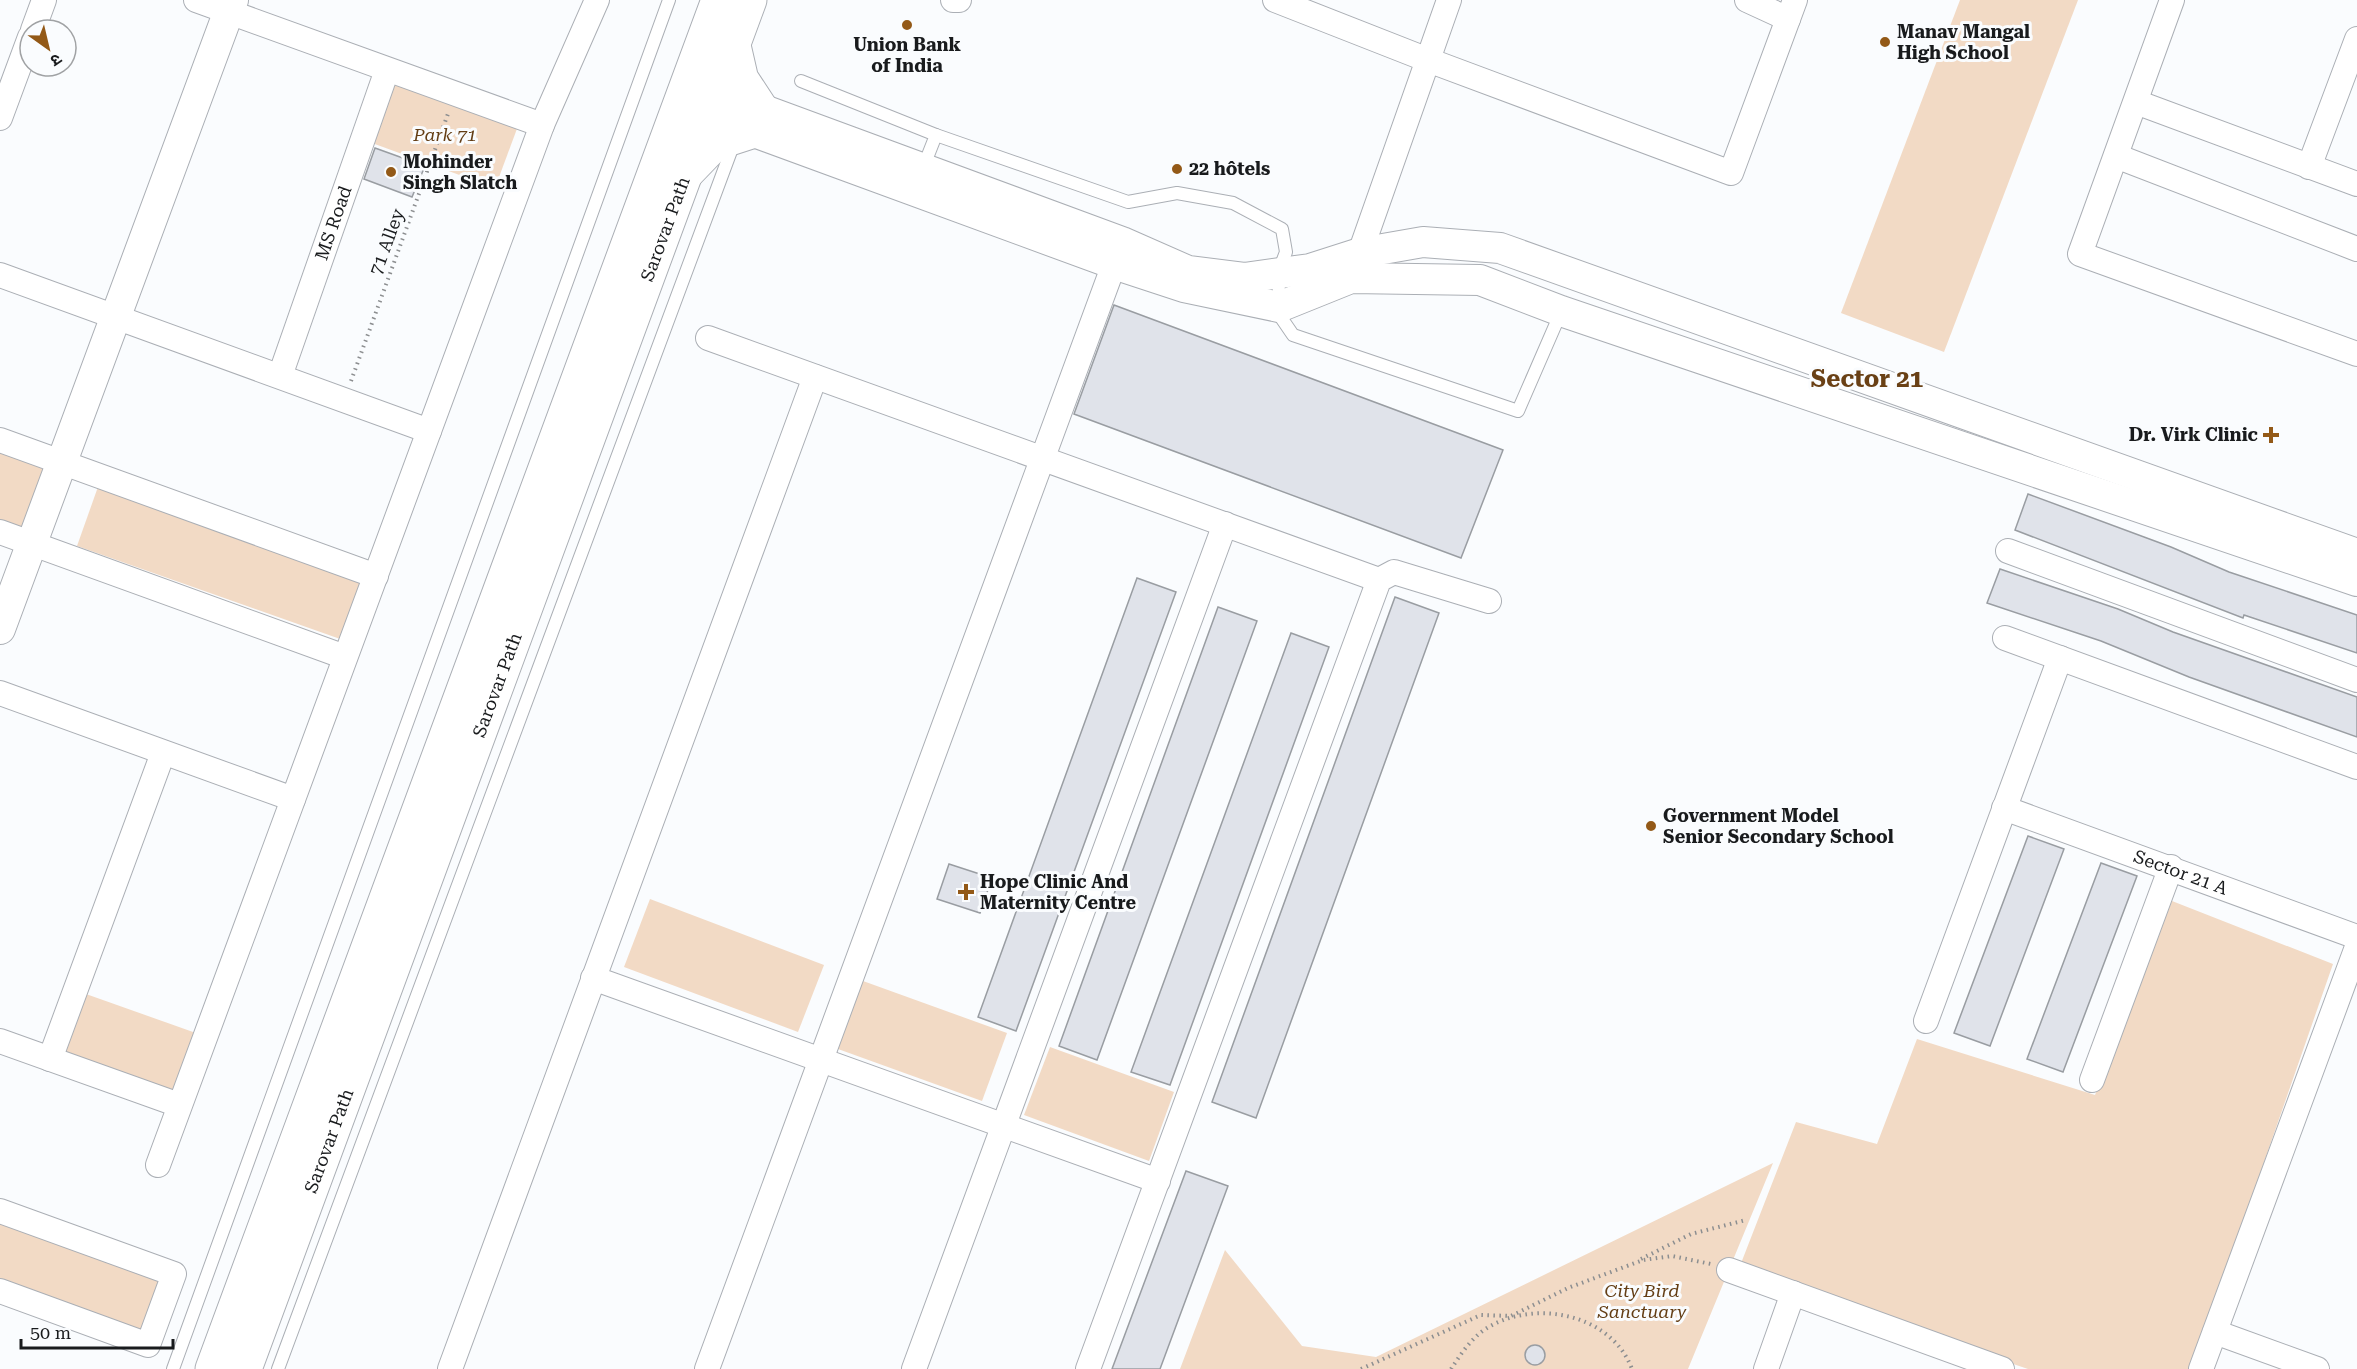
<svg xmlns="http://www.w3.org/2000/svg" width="2357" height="1369" font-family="'Roboto Serif','Noto Sans Devanagari',serif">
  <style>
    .green { fill: #f2dac5 }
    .building { fill: #e0e3ea; stroke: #999da2; stroke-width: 1.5 }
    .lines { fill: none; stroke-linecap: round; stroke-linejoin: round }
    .service-casing { stroke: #abafb5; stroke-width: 14 }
    .minor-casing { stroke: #abafb5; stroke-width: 26 }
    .tertiary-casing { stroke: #abafb5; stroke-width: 32 }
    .secondary-casing { stroke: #abafb5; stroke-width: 35 }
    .path { stroke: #8c8e90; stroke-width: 4; stroke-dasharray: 1.5 4.5; stroke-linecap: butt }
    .service { stroke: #fff; stroke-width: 12 }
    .minor { stroke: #fff; stroke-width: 24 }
    .tertiary { stroke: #fff; stroke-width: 30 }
    .secondary { stroke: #fff; stroke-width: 33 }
    .poi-dot { fill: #935917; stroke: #fafcfe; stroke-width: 2 }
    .labels { text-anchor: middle; stroke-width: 6; stroke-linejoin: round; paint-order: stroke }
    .poi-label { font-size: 18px; font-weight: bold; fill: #191b1d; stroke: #fafcfe; text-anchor: start }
    .park-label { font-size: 18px; font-style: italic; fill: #643e15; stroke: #fafcfe }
    .street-label { font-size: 18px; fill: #191b1d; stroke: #fafcfe }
    .district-label { font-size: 24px; font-weight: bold; fill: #694015; stroke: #fafcfe }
  </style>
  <rect width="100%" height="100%" fill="#fafcfe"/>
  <g class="green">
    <polygon points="1960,0 2078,0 1944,352 1841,313"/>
    <polygon points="394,82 518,126 495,188 372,143"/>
    <polygon points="0,451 55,471 33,533 0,521"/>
    <polygon points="99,484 365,578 343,640 77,546"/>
    <polygon points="650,899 824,965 798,1032 624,967"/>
    <polygon points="2172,901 2333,964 2192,1369 2028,1369 1738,1271 1796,1122 1877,1144 1917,1039 2095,1095"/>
    <polygon points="863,981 1007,1033 982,1101 838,1049"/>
    <polygon points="86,994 210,1038 187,1100 64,1056"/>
    <polygon points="1050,1047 1174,1092 1149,1161 1024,1115"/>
    <polygon points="1773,1163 1688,1369 1180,1369 1225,1250 1302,1346 1376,1357"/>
    <polygon points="0,1216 164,1276 141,1338 0,1286"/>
  </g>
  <g class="building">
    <polygon points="375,148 425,166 412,197 364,179"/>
    <polygon points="1114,305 1503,450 1461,558 1074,414"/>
    <polygon points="2028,494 2171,547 2229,572 2357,615 2357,653 2244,615 2243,618 2015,530"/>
    <polygon points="2000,569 2118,609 2173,632 2357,697 2357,737 2189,677 2101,641 1987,603"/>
    <polygon points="1137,578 1176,592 1016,1031 978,1017"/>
    <polygon points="1395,597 1439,613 1256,1118 1212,1102"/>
    <polygon points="1218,607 1257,621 1097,1060 1059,1046"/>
    <polygon points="1291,633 1329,647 1170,1085 1131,1072"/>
    <polygon points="2028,836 2064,849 1990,1046 1954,1033"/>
    <polygon points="2101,863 2137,876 2063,1072 2027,1059"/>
    <polygon points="949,864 992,878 980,913 937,899"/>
    <polygon points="1186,1171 1228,1186 1160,1369 1112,1369"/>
    <circle cx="1535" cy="1355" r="10"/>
  </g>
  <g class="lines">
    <defs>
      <g id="service">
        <polyline points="801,81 936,135 923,168"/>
        <polyline points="936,135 1128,202 1177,193 1233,203 1282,229 1286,252 1278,273 1280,316 1293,335 1518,411 1561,312"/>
        <polyline points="173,1369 669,0"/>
        <polyline points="278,1369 734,143"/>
      </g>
      <g id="minor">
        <polyline points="196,0 542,125"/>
        <polyline points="953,0 959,0"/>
        <polyline points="1275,0 1428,60 1731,173 1795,0"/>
        <polyline points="1747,0 1788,19"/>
        <polyline points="2172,0 2080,254 2357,354"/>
        <polyline points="33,30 44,0"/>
        <polyline points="2136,102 2357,184"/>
        <polyline points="0,118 30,37"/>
        <polyline points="2116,156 2357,249"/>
        <polyline points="2309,167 2357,39"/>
        <polyline points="1355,267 1449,0"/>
        <polyline points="0,275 429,431"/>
        <polyline points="708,338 1379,580"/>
        <path id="s1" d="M 280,376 L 387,70"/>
        <polyline points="0,440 376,576"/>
        <polyline points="0,532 345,657"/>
        <polyline points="2008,551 2357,680"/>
        <polyline points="2005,638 2357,767"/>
        <polyline points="0,693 293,799"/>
        <path id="s2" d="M 2004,808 L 2357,937"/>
        <polyline points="593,978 1158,1181"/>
        <polyline points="1926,1021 2060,658"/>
        <polyline points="0,1041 179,1105"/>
        <polyline points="50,1059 163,753"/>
        <polyline points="2092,1080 2171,867"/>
        <polyline points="158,1165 542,125 597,0"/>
        <polyline points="0,1211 174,1274 148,1345 0,1291"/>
        <polyline points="1729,1270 2002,1369"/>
        <polyline points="2215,1332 2317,1369"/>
        <polyline points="450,1369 815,377"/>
        <polyline points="707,1369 1120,248"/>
        <polyline points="914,1369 1225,524"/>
        <polyline points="1088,1369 1379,580 1394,572 1489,601"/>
        <polyline points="1766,1369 1793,1293"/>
        <polyline points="2201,1369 2357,947"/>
      </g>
      <g id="tertiary">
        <polyline points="735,43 743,78 764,110"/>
        <polyline points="695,81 764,110 1122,242 1188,271 1244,278 1310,269 1360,253 1423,242 1500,248 2357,554"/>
        <polyline points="686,107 1114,264 1184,287 1279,307 1351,278 1480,280 1561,311 2357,581"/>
        <polyline points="688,174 716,145 753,133"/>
        <polyline points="0,629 233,0"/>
      </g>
      <g id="secondary">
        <polyline points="212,1369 718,0"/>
        <path id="s3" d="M 245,1369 L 750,0"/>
      </g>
    </defs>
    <use href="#service" class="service-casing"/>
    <use href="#minor" class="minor-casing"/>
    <use href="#tertiary" class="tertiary-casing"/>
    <use href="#secondary" class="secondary-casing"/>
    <g class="path">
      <polyline points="351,381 449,111"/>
      <polyline points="1641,1259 1691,1234 1746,1220"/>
      <polyline points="1361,1369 1481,1315 1511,1316 1568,1288 1643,1260 1672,1256 1711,1264"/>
      <path d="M 1451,1369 C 1461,1354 1471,1338 1487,1328 C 1534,1299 1611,1313 1632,1369"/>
    </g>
    <use href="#service" class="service"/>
    <use href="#minor" class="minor"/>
    <use href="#tertiary" class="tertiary"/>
    <use href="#secondary" class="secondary"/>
  </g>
  <g class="poi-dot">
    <circle cx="907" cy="25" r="6"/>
    <circle cx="1885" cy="42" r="6"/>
    <circle cx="1177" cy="169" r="6"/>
    <circle cx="391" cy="172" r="6"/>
    <path d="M2268 426h6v6h6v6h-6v6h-6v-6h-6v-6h6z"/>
    <circle cx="1651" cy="826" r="6"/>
    <path d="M963 883h6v6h6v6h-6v6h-6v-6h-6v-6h6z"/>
  </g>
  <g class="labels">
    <g class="poi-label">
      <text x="1897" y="38">Manav Mangal<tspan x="1897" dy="21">High School</tspan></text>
      <text x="907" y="51" text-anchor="middle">Union Bank<tspan x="907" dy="21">of India</tspan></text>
      <text x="403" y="168">Mohinder<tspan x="403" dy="21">Singh Slatch</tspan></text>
      <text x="1189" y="175">22 hôtels</text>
      <text x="2258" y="441" text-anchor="end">Dr. Virk Clinic</text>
      <text x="1663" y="822">Government Model<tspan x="1663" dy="21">Senior Secondary School</tspan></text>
      <text x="980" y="888">Hope Clinic And<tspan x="980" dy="21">Maternity Centre</tspan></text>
    </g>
    <g class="park-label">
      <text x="445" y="141">Park 71</text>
      <text x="1642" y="1297">City Bird<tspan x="1642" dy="21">Sanctuary</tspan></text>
    </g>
    <g class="street-label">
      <text dy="6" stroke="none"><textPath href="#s1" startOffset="162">MS Road</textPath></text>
      <text dy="6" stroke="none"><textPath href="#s3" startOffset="1215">Sarovar Path</textPath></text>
      <text transform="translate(387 242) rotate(-70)" y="6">71 Alley</text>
      <text dy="6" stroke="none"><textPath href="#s3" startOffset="729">Sarovar Path</textPath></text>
      <text dy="6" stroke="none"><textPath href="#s2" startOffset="188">Sector 21 A</textPath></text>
      <text dy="6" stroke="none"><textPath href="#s3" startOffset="243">Sarovar Path</textPath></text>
    </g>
    <g class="district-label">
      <text x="1867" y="387">Sector 21</text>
    </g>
  </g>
  <g transform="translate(48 48) rotate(146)"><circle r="28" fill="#fafcfe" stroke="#a0a2a4" stroke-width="1.5"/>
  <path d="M0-4.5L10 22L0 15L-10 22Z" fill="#935917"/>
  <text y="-9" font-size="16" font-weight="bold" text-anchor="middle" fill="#191b1d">उ</text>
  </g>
  <path d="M21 1339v9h152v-9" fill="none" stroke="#191b1d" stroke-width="3"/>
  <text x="30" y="1339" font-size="18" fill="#191b1d" stroke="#fafcfe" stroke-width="4.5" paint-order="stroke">50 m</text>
</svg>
